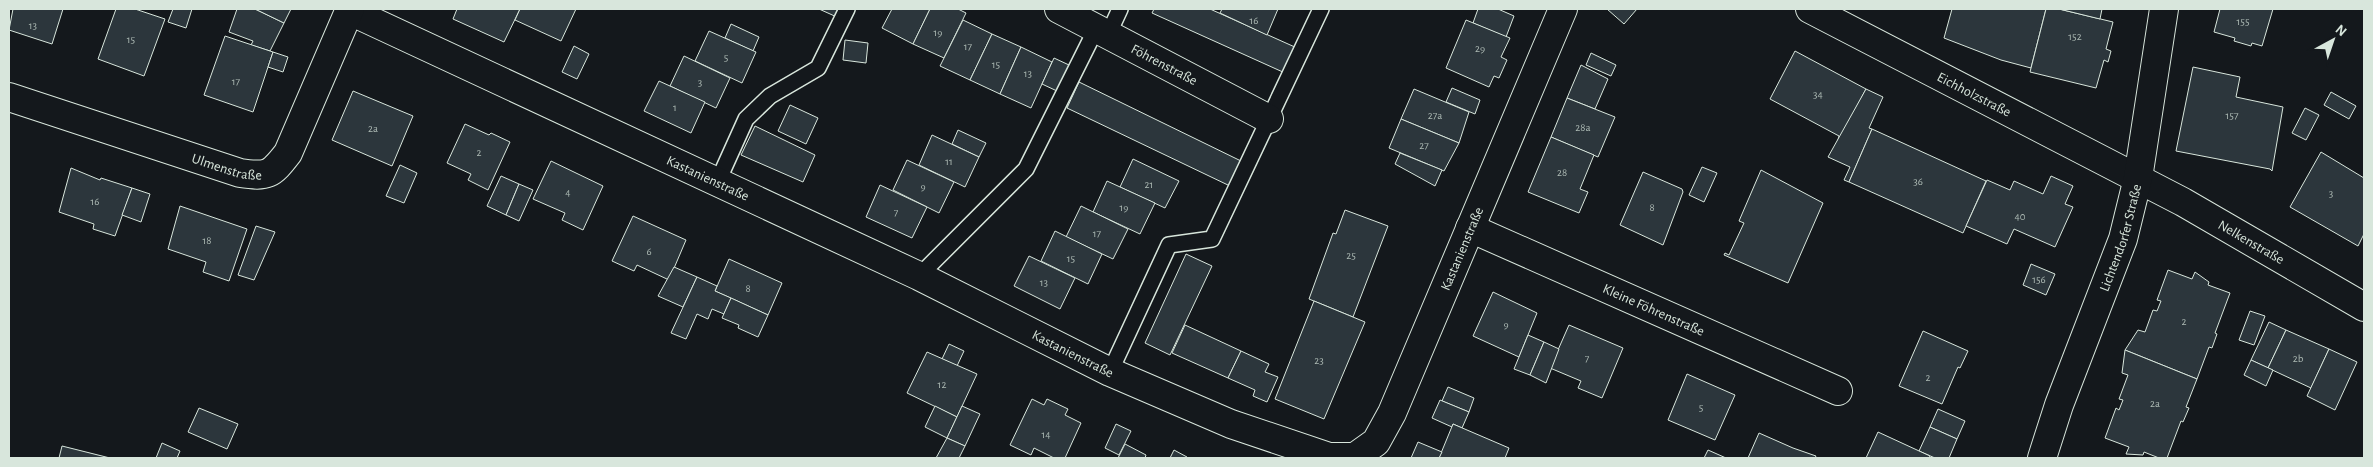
<svg xmlns="http://www.w3.org/2000/svg" width="2373" height="467" font-family="'Alegreya Sans',sans-serif">
  <style>
    .building { fill: #2c363c; stroke: #d8e6dc }
    .lines { fill: none; stroke-linecap: round; stroke-linejoin: round }
    .lane-casing { stroke: #d8e6dc; stroke-width: 18 }
    .street-casing { stroke: #d8e6dc; stroke-width: 30 }
    .secondary-casing { stroke: #d8e6dc; stroke-width: 30 }
    .lane { stroke: #14181c; stroke-width: 15 }
    .street { stroke: #14181c; stroke-width: 28 }
    .secondary { stroke: #14181c; stroke-width: 28 }
    .labels { text-anchor: middle; stroke-width: 4; stroke-linejoin: round; paint-order: stroke }
    .number-label { font-size: 11px; fill: #adbab4 }
    .street-label { font-size: 14px; fill: #d8e6dc; stroke: #14181c }
  </style>
  <rect width="100%" height="100%" fill="#14181c"/>
  <g class="building">
    <polygon points="13,9 63,9 52,44 9,30"/>
    <polygon points="116,9 135,9 165,19 144,76 98,59"/>
    <polygon points="173,9 192,9 186,28 168,22"/>
    <polygon points="237,9 255,9 284,23 270,51 251,45 253,41 229,32"/>
    <polygon points="255,9 291,9 284,23"/>
    <polygon points="457,9 520,9 504,42 453,19"/>
    <polygon points="520,9 576,9 561,41 515,20"/>
    <polygon points="819,9 843,9 839,18"/>
    <polygon points="892,9 930,9 913,44 882,28"/>
    <polygon points="930,9 958,9 966,13 944,58 913,44"/>
    <polygon points="1154,9 1210,9 1297,48 1285,73 1152,13"/>
    <polygon points="1222,9 1278,9 1267,35 1220,13"/>
    <polygon points="1478,9 1498,9 1514,16 1506,37 1473,23"/>
    <polygon points="1607,9 1637,9 1624,24"/>
    <polygon points="1952,9 2046,9 2031,68 2001,60 1944,38"/>
    <polygon points="2046,9 2059,9 2113,22 2106,49 2111,51 2108,62 2104,60 2096,88 2030,72"/>
    <polygon points="2059,9 2102,9 2100,19"/>
    <polygon points="2220,9 2273,9 2262,46 2252,43 2251,46 2234,41 2235,38 2214,32"/>
    <polygon points="963,20 992,34 970,80 940,66"/>
    <polygon points="1466,20 1510,38 1501,57 1507,60 1499,78 1494,76 1489,87 1446,68"/>
    <polygon points="731,24 759,37 753,51 725,38"/>
    <polygon points="709,31 756,52 742,83 695,61"/>
    <polygon points="992,34 1021,47 1000,94 970,80"/>
    <polygon points="225,36 273,52 253,112 204,95"/>
    <polygon points="845,40 868,43 866,63 843,60"/>
    <polygon points="574,46 589,54 577,79 562,72"/>
    <polygon points="1021,47 1052,62 1031,108 1000,94"/>
    <polygon points="1795,51 1866,89 1837,144 1839,136 1770,99"/>
    <polygon points="273,52 288,57 283,72 268,67"/>
    <polygon points="1591,53 1616,65 1611,76 1586,65"/>
    <polygon points="684,56 730,78 716,108 670,86"/>
    <polygon points="1054,58 1069,65 1057,91 1042,84"/>
    <polygon points="1581,65 1608,79 1595,109 1567,98"/>
    <polygon points="2193,67 2240,77 2236,97 2283,107 2272,171 2270,169 2176,151"/>
    <polygon points="659,81 705,102 691,133 644,111"/>
    <polygon points="1079,82 1241,161 1230,186 1067,108"/>
    <polygon points="1452,88 1480,100 1475,114 1446,102"/>
    <polygon points="1414,89 1469,112 1459,143 1401,119"/>
    <polygon points="1866,89 1883,97 1869,128 1872,129 1849,182 1844,180 1850,167 1828,157"/>
    <polygon points="353,91 413,116 392,166 332,140"/>
    <polygon points="2331,92 2356,106 2349,119 2324,105"/>
    <polygon points="1567,98 1615,117 1598,157 1551,137"/>
    <polygon points="790,105 818,118 806,144 778,131"/>
    <polygon points="2305,108 2319,115 2306,140 2292,133"/>
    <polygon points="1401,119 1459,143 1444,171 1389,148"/>
    <polygon points="465,124 489,135 491,133 510,142 488,190 468,180 471,174 447,163"/>
    <polygon points="755,126 815,155 803,182 741,155"/>
    <polygon points="1872,129 1986,181 1963,233 1849,182"/>
    <polygon points="958,130 986,143 979,157 952,144"/>
    <polygon points="932,135 979,157 965,187 919,165"/>
    <polygon points="1551,137 1594,155 1580,189 1588,192 1579,213 1528,192"/>
    <polygon points="2321,152 2364,178 2364,234 2358,246 2290,207"/>
    <polygon points="1400,153 1442,170 1435,186 1395,164"/>
    <polygon points="1133,159 1179,181 1165,208 1120,187"/>
    <polygon points="907,160 954,182 939,213 893,190"/>
    <polygon points="551,161 603,186 583,230 562,220 565,213 533,199"/>
    <polygon points="400,165 417,173 404,203 386,196"/>
    <polygon points="1702,167 1717,173 1704,202 1689,195"/>
    <polygon points="71,168 100,180 101,178 132,188 115,236 93,229 94,224 59,212"/>
    <polygon points="1761,170 1823,203 1788,283 1724,255 1725,253 1729,255 1744,223 1739,221"/>
    <polygon points="1643,172 1682,189 1683,192 1663,245 1620,225"/>
    <polygon points="501,176 519,184 506,215 487,206"/>
    <polygon points="2051,176 2073,186 2065,204 2073,207 2055,247 2014,229 2007,244 1966,226 1987,180 2010,190 2014,181 2043,194"/>
    <polygon points="1107,181 1155,203 1140,234 1093,212"/>
    <polygon points="519,184 533,190 519,221 506,215"/>
    <polygon points="880,185 927,207 912,238 866,217"/>
    <polygon points="132,188 150,194 141,222 122,215"/>
    <polygon points="180,206 247,229 229,281 203,272 206,262 168,249"/>
    <polygon points="1081,206 1128,229 1113,259 1066,237"/>
    <polygon points="1345,210 1388,226 1353,317 1309,299 1333,233 1336,234"/>
    <polygon points="633,216 686,240 669,280 637,265 634,271 612,261"/>
    <polygon points="256,226 275,232 254,280 238,275"/>
    <polygon points="1055,231 1102,254 1088,284 1041,261"/>
    <polygon points="1186,254 1212,266 1170,355 1145,343"/>
    <polygon points="1029,256 1075,278 1060,309 1014,286"/>
    <polygon points="729,259 782,283 768,315 715,291"/>
    <polygon points="2031,264 2055,274 2046,295 2023,285"/>
    <polygon points="674,267 697,277 683,307 658,296"/>
    <polygon points="2168,270 2192,279 2195,272 2209,282 2208,285 2230,293 2215,333 2217,334 2212,348 2209,347 2197,379 2125,350 2138,330 2145,332 2153,310 2157,311 2161,301 2157,300"/>
    <polygon points="697,277 717,286 715,291 731,298 724,314 712,309 708,319 697,314 686,339 671,333"/>
    <polygon points="1493,292 1537,313 1519,357 1473,336"/>
    <polygon points="731,298 768,315 758,337 738,328 739,325 722,318"/>
    <polygon points="1314,301 1365,322 1324,419 1275,399"/>
    <polygon points="2250,311 2265,316 2254,345 2239,340"/>
    <polygon points="2269,322 2286,330 2268,368 2251,360"/>
    <polygon points="1185,325 1241,351 1228,378 1172,353"/>
    <polygon points="1569,325 1623,348 1602,398 1578,388 1581,381 1550,368"/>
    <polygon points="2286,330 2329,349 2311,388 2268,368"/>
    <polygon points="1923,331 1968,351 1960,368 1958,367 1942,404 1899,386"/>
    <polygon points="1528,335 1544,342 1530,375 1514,369"/>
    <polygon points="1544,342 1559,349 1546,383 1530,375"/>
    <polygon points="949,344 964,351 957,366 942,359"/>
    <polygon points="2329,349 2357,362 2335,410 2307,396"/>
    <polygon points="2125,350 2197,379 2186,407 2189,408 2183,422 2181,421 2167,458 2159,458 2144,452 2143,455 2126,454 2129,447 2105,438 2116,408 2119,410 2123,400 2119,399 2128,375 2122,373"/>
    <polygon points="1241,351 1269,364 1265,372 1278,377 1267,402 1253,396 1255,390 1228,378"/>
    <polygon points="927,352 977,374 957,417 907,393"/>
    <polygon points="2251,360 2273,370 2266,386 2244,375"/>
    <polygon points="1687,374 1735,395 1715,440 1668,420"/>
    <polygon points="1448,387 1474,398 1469,412 1442,401"/>
    <polygon points="1032,399 1044,405 1047,399 1068,409 1065,415 1081,423 1065,458 1054,458 1034,448 1031,455 1010,445"/>
    <polygon points="1440,400 1469,412 1462,428 1453,424 1452,427 1432,418"/>
    <polygon points="935,406 957,417 947,438 925,427"/>
    <polygon points="962,406 980,414 965,446 947,438"/>
    <polygon points="199,408 238,424 227,449 188,432"/>
    <polygon points="1938,409 1965,421 1957,439 1930,427"/>
    <polygon points="1116,424 1131,431 1119,455 1105,448"/>
    <polygon points="1453,424 1509,448 1505,458 1439,458"/>
    <polygon points="1930,427 1957,439 1949,458 1935,458 1919,451"/>
    <polygon points="1878,432 1930,456 1929,458 1866,458"/>
    <polygon points="1759,433 1793,448 1816,456 1815,458 1748,458"/>
    <polygon points="947,438 965,446 959,458 936,458"/>
    <polygon points="1418,442 1442,452 1439,458 1411,458"/>
    <polygon points="162,443 180,451 177,458 156,458"/>
    <polygon points="1125,444 1146,455 1145,458 1118,458"/>
    <polygon points="62,446 110,458 59,458"/>
    <polygon points="1174,450 1187,457 1187,458 1170,458"/>
    <polygon points="1708,450 1726,458 1704,458"/>
  </g>
  <g class="lines">
    <defs>
      <g id="lane">
        <polyline points="1108,35 1120,9"/>
        <polyline points="718,181 746,119 770,96 818,68 847,9"/>
        <polyline points="919,276 1026,169 1096,29"/>
        <polyline points="1110,372 1169,245 1212,239 1321,9"/>
      </g>
      <g id="street">
        <path id="s1" d="M 1059,9 L 1269,119"/>
        <path id="s2" d="M 1810,9 L 2183,202 L 2364,307"/>
        <path id="s3" d="M 350,11 L 919,276 L 1110,372 L 1231,424 L 1329,457 L 1355,457 L 1376,442 L 1392,413 L 1563,9"/>
        <path id="s4" d="M 9,97 L 240,173 C 268,177 271,175 288,153 L 350,9"/>
        <path id="s5" d="M 1470,228 L 1838,391"/>
      </g>
      <g id="secondary">
        <path id="s6" d="M 2042,458 L 2059,405 L 2123,239 L 2138,178 L 2164,9"/>
      </g>
    </defs>
    <use href="#lane" class="lane-casing"/>
    <use href="#street" class="street-casing"/>
    <use href="#secondary" class="secondary-casing"/>
    <use href="#lane" class="lane"/>
    <use href="#street" class="street"/>
    <use href="#secondary" class="secondary"/>
  </g>
  <g class="labels">
    <g class="number-label">
      <text x="1254" y="24">16</text>
      <text x="2243" y="25">155</text>
      <text x="33" y="29">13</text>
      <text x="938" y="36">19</text>
      <text x="2075" y="40">152</text>
      <text x="131" y="43">15</text>
      <text x="968" y="50">17</text>
      <text x="1480" y="52">29</text>
      <text x="726" y="61">5</text>
      <text x="996" y="68">15</text>
      <text x="1028" y="77">13</text>
      <text x="236" y="85">17</text>
      <text x="700" y="86">3</text>
      <text x="1818" y="98">34</text>
      <text x="675" y="111">1</text>
      <text x="1435" y="119">27a</text>
      <text x="2232" y="119">157</text>
      <text x="1583" y="131">28a</text>
      <text x="373" y="132">2a</text>
      <text x="1424" y="149">27</text>
      <text x="479" y="156">2</text>
      <text x="949" y="165">11</text>
      <text x="1562" y="176">28</text>
      <text x="1918" y="185">36</text>
      <text x="1149" y="188">21</text>
      <text x="923" y="190">9</text>
      <text x="568" y="196">4</text>
      <text x="2331" y="197">3</text>
      <text x="95" y="205">16</text>
      <text x="1124" y="211">19</text>
      <text x="1652" y="211">8</text>
      <text x="896" y="216">7</text>
      <text x="2020" y="220">40</text>
      <text x="1097" y="237">17</text>
      <text x="207" y="244">18</text>
      <text x="649" y="255">6</text>
      <text x="1351" y="259">25</text>
      <text x="1071" y="262">15</text>
      <text x="2039" y="283">156</text>
      <text x="1044" y="286">13</text>
      <text x="748" y="292">8</text>
      <text x="2184" y="325">2</text>
      <text x="1506" y="328">9</text>
      <text x="1587" y="362">7</text>
      <text x="2298" y="362">2b</text>
      <text x="1319" y="364">23</text>
      <text x="1928" y="381">2</text>
      <text x="942" y="388">12</text>
      <text x="2155" y="407">2a</text>
      <text x="1701" y="411">5</text>
      <text x="1046" y="438">14</text>
    </g>
    <g class="street-label">
      <text dy="5" stroke="none"><textPath href="#s1" startOffset="119">Föhrenstraße</textPath></text>
      <text dy="5" stroke="none"><textPath href="#s2" startOffset="185">Eichholzstraße</textPath></text>
      <text dy="5" stroke="none"><textPath href="#s4" startOffset="229">Ulmenstraße</textPath></text>
      <text dy="5" stroke="none"><textPath href="#s3" startOffset="395">Kastanienstraße</textPath></text>
      <text dy="5" stroke="none"><textPath href="#s6" startOffset="234">Lichtendorfer Straße</textPath></text>
      <text dy="5" stroke="none"><textPath href="#s2" startOffset="499">Nelkenstraße</textPath></text>
      <text dy="5" stroke="none"><textPath href="#s3" startOffset="1340">Kastanienstraße</textPath></text>
      <text dy="5" stroke="none"><textPath href="#s5" startOffset="201">Kleine Föhrenstraße</textPath></text>
      <text dy="5" stroke="none"><textPath href="#s3" startOffset="800">Kastanienstraße</textPath></text>
    </g>
  </g>
  <rect width="2373" height="467" fill="none" stroke="#d8e6dc" stroke-width="20"/>
  <g transform="translate(2333 40) rotate(40)" stroke="#14181c" stroke-width="4" paint-order="stroke">
  <path d="M0-4L9 19L0 12L-9 19Z" fill="#d8e6dc"/>
  <text y="-8" font-size="14" font-weight="bold" text-anchor="middle" fill="#d8e6dc">N</text>
  </g>
</svg>
